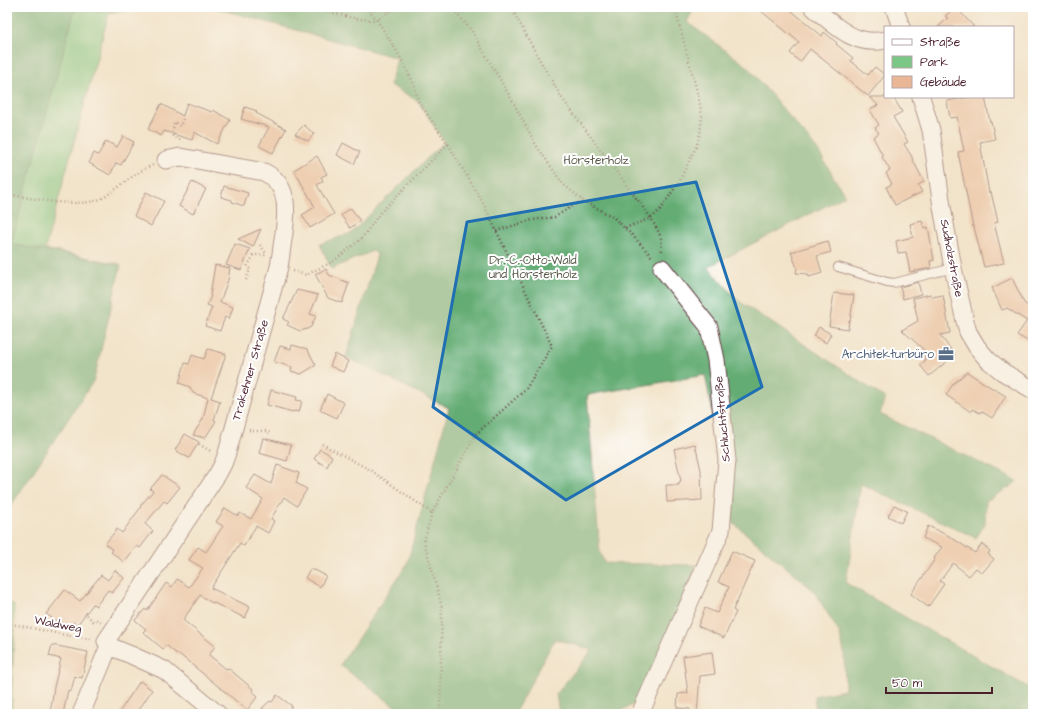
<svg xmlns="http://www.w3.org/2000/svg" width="1040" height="721" font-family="'Architects Daughter',sans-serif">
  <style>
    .green { fill: #7bc886; stroke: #627458 }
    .forest { fill: #64ac73; stroke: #57664f }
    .building { fill: #eab796 }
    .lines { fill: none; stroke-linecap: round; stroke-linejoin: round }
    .service-casing { stroke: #633d43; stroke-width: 10 }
    .minor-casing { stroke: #633d43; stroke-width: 19 }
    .path { stroke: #633d43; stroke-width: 2.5; stroke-dasharray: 1 3; stroke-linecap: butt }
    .service { stroke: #fff; stroke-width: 8 }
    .minor { stroke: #fff; stroke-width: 17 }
    .marked { fill: none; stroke: #1f6fb2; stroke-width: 3; stroke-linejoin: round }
    .labels { text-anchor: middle; stroke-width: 4; stroke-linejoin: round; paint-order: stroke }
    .park-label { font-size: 12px; fill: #5b5a4b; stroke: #fff }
    .street-label { font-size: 12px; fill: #4a1f2b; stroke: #fff }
    .service-label { font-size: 12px; fill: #4e5e75; stroke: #fff; text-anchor: end }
  </style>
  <rect width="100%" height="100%" fill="#fff"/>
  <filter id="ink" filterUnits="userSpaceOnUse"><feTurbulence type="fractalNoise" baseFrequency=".025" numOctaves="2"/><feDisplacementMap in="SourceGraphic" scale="8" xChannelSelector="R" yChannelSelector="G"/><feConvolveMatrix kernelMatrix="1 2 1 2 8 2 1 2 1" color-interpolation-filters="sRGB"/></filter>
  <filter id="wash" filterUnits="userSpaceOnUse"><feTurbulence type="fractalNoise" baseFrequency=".012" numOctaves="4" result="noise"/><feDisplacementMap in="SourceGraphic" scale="16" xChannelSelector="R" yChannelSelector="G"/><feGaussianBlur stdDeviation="0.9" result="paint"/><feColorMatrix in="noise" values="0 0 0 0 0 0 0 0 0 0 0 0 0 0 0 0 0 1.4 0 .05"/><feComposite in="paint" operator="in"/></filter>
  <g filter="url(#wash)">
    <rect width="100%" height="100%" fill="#f2e4ca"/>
    <g class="green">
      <polygon points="7,7 128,7 117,12 109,13 45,249 120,264 92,381 7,511"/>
      <polygon points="7,602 14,605 12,714 7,714"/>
    </g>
    <g class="forest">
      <polygon points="7,7 131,7 119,12 75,9 11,244 121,265 94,380 7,512"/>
      <polygon points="212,7 695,7 687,22 747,66 817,149 845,196 708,267 739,301 885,398 880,414 1017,481 1013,485 986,501 985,524 976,538 861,484 846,583 1033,690 1033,714 816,714 814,696 845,690 844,652 839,632 813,590 732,522 730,497 705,375 587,395 600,553 605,563 697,565 639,702 614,714 559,714 556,694 592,650 555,639 514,714 405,714 340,665 407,564 449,408 346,357 377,255 373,251 331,269 320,244 351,233 444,142 418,101 390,85 397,58"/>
      <polygon points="7,624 15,629 9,714 7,714"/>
    </g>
    <g id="blocks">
      <g class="building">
        <polygon points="756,7 787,7 822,36 824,32 837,43 836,44 853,58 851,61 868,75 875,67 885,75 868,96 810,49 800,62 790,53 799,42"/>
        <polygon points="956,7 974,27 938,27 948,18 945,16"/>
        <polygon points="869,97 893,97 902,112 893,117 908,142 904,144 912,157 912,158 924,182 918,185 922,192 895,205 886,187 892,184 886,173 890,170 882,157 883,156 873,137 879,133 875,128 879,125 870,110 878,105"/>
        <polygon points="970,97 985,97 990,122 991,121 995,139 980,142 989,193 991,192 998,222 994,223 1004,263 984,267 974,227 973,227 958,152 964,151 957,117 950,118 947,101"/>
        <polygon points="187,103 212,112 213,110 230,120 217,144 194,132 192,140 164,131 161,136 148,129 161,104 183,116"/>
        <polygon points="245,107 257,111 256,113 286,129 273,153 259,146 269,127 241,119"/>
        <polygon points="304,125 314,134 308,141 295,134"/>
        <polygon points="123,136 134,142 121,165 116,163 110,175 89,163 94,153 98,155 106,141 117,147"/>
        <polygon points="343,143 360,152 354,164 337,155"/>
        <polygon points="317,156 327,174 321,177 323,181 317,185 334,214 310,228 302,215 315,207 294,170"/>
        <polygon points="192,182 206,189 193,214 179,206"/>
        <polygon points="224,186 248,193 244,206 232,202 232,200 221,197"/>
        <polygon points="146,192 164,201 151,226 134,216"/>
        <polygon points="351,208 360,221 350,228 341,215"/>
        <polygon points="922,221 924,228 928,227 934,260 930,261 931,268 910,272 906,252 898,253 896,241 913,237 910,224"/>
        <polygon points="261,229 253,247 238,239"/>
        <polygon points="828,241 831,252 817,256 822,273 809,277 808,274 796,273 797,268 791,252"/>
        <polygon points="235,244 250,249 241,270 226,265"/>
        <polygon points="215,265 230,268 228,280 220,302 233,307 229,319 225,317 220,331 205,326 212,307 207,305 211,296 210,295"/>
        <polygon points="326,269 329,275 349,283 342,303 328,298 315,274"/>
        <polygon points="1012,278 1024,303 1033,309 1033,344 1017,335 1027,321 1007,308 1002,310 992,288"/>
        <polygon points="918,282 921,294 903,299 900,287"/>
        <polygon points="297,290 318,295 310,314 316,316 311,327 307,329 300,331 287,325 289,322 283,319"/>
        <polygon points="834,293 854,295 850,321 849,320 848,329 829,326"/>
        <polygon points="931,294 932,297 943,295 950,333 940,335 955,355 929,376 920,365 925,361 924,350 902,330 918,321 913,298"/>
        <polygon points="819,327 831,334 826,343 814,336"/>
        <polygon points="292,345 307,349 316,365 301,374 291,371 292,367 274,362 280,346 291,349"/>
        <polygon points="208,349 226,354 211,398 220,401 214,420 216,421 205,438 193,435 203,419 208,398 193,393 190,387 179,383 185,363 189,364 192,355 204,359"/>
        <polygon points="335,354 348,361 343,372 330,366"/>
        <polygon points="967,372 987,385 1006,396 992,418 981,411 980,413 972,409 971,412 946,395 953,384"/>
        <polygon points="271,390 297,397 296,400 302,401 299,412 294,411 293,412 267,405"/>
        <polygon points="327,394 344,403 337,418 320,410"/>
        <polygon points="185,434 199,442 189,458 175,450"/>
        <polygon points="263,438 291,445 287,461 259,453"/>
        <polygon points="695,444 701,470 702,500 667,502 666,485 679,485 679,482 681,481 674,449"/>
        <polygon points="320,449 332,456 327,467 314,459"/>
        <polygon points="277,465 299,473 296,483 307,489 297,506 284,497 271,519 274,521 268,533 256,526 244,546 240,543 211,588 250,607 245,618 212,602 212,603 200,595 183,620 215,646 209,655 226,669 228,668 253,689 252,691 258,696 247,710 179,654 178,655 166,645 163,649 143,632 146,629 135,620 145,609 147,611 166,583 172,587 177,579 189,587 203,568 189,560 198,547 206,552 223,526 216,522 225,508 238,516 240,513 251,519 263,499 246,488 255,475 271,484"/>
        <polygon points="162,475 180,487 167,503 164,501 145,524 153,531 140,548 137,546 124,562 111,552 113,550 105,544 117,529 122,533 141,507 140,506 153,491 150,489"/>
        <polygon points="894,505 907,511 901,523 888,516"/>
        <polygon points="928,526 949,536 975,553 982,544 990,551 988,554 994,559 982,573 976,568 969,576 953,563 940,581 944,584 928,607 911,594 935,559 934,558 942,547 923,538"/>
        <polygon points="732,551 755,561 733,610 736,612 724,638 698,626 705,608 717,613 729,587 718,582"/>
        <polygon points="310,569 314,571 315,570 326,576 320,587 305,578"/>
        <polygon points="115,570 124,578 112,593 108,590 96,606 93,604 77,625 73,622 70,625 56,621 46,614 65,590 80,601 101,575 108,580"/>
        <polygon points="52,645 88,652 82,678 75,676 71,691 68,690 63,714 50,714 54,687 61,659 49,656"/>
        <polygon points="712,652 715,674 700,676 697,714 690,714 690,709 677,708 678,694 688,693 683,656"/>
        <polygon points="140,681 152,690 136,714 118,714"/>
        <polygon points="277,695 292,706 287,712 290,714 262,714 265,710 262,708 270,701 272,702"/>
      </g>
    </g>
  </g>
  <g filter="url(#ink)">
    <use href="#blocks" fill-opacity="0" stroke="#633d43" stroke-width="1"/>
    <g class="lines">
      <defs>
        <polyline id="service" points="838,267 887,282 894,283 953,268"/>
        <g id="minor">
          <path d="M 813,7 C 834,25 855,47 885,40"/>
          <polyline points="894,7 901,27"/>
          <polyline points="921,97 931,130 942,207 953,268 965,321 968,332 977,347 988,360 1003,372 1033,390"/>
          <polyline points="109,646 131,655 164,670 218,714"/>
          <path d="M 81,714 L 109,646 L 106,641 L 217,475 L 223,464 L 227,453 L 279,267 C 281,256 282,245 284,233 C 287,209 289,184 264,172 L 180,157 L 166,160"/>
          <polyline points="640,714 721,531 727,460 716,360 709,327 662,268"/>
        </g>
      </defs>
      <use href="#service" class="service-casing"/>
      <use href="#minor" class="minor-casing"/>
      <g class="path">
        <polyline points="366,7 377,20 396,7"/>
        <polyline points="451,7 471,30 512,100 536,145 563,184 582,200 613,217 634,237 652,257"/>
        <polyline points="511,7 538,57 562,98 651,218 661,237 662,253"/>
        <polyline points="180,140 173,136 174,122 180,126 183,119"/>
        <path d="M 7,194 C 31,198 83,210 104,197 C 121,187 135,172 153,165"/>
        <polyline points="625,228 651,218 661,209 680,180 696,147 700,134 702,116 699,99 677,16 676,7"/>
        <polyline points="496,231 532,220 555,217 582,200"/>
        <polyline points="260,245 266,253"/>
        <polyline points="293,271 306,275 334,261 362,238 380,213 448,144 418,101 414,84 398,53 377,20 357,19 309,7"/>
        <path d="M 246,280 L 250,269 L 247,267 C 249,262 252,260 253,255 L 266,255"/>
        <polyline points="249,430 253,431 266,431 272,434"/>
        <polyline points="199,444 212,452"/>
        <polyline points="322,444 372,471 432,513 476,434 526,389 552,346 483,203 448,144"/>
        <polyline points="432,513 424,541 442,607 440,711 442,714"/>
        <polyline points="87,615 93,621 97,620 101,622"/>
        <polyline points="7,623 75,637 93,639"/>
      </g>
      <use href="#service" class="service"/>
      <use href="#minor" class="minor"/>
    </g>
  </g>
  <path d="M0 0H1040V721H0ZM 696,182 L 762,387 L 566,500 L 433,407 L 467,222 Z" fill="#f2e4ca" fill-opacity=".55" fill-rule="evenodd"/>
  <path class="marked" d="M 696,182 L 762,387 L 566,500 L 433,407 L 467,222 Z"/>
  <defs>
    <symbol id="office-bare" viewBox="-9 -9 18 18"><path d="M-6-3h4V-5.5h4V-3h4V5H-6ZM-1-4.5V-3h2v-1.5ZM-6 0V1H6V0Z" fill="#5c6f8a" stroke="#fff" stroke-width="2.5" paint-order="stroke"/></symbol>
  </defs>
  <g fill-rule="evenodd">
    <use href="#office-bare" x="935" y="343" width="22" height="22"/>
  </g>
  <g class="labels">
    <g class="park-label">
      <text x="596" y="164">Hörsterholz</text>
      <text x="533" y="264">Dr.-C.-Otto-Wald<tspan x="533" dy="14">und Hörsterholz</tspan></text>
    </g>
    <g class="street-label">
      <text transform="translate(952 258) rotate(79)" y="4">Sudholzstraße</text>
      <text transform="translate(250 370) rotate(-74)" y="4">Trakehner Straße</text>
      <text transform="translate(722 419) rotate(-95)" y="4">Schluchtstraße</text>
      <text transform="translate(58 624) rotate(11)" y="4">Waldweg</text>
    </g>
    <g class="service-label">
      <text x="934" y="358">Architekturbüro</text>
    </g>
  </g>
  <rect width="1040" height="721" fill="none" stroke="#fff" stroke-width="24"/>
  <rect x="884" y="26" width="130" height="72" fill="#ffffff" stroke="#b7a5aa"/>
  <rect x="892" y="39" width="20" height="6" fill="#ffffff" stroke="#b7a5aa"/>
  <text x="920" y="46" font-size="12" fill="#4a1f2b">Straße</text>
  <rect x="892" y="56" width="20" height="12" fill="#7bc886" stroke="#b7a5aa"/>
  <text x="920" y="66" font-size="12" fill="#4a1f2b">Park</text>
  <rect x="892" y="76" width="20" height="12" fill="#eab796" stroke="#b7a5aa"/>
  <text x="920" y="86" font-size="12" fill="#4a1f2b">Gebäude</text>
  <path d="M886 687v6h106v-6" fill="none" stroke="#4a1f2b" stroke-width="2"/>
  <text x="892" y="687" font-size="12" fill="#4a1f2b" stroke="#ffffff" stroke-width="3" paint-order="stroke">50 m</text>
</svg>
